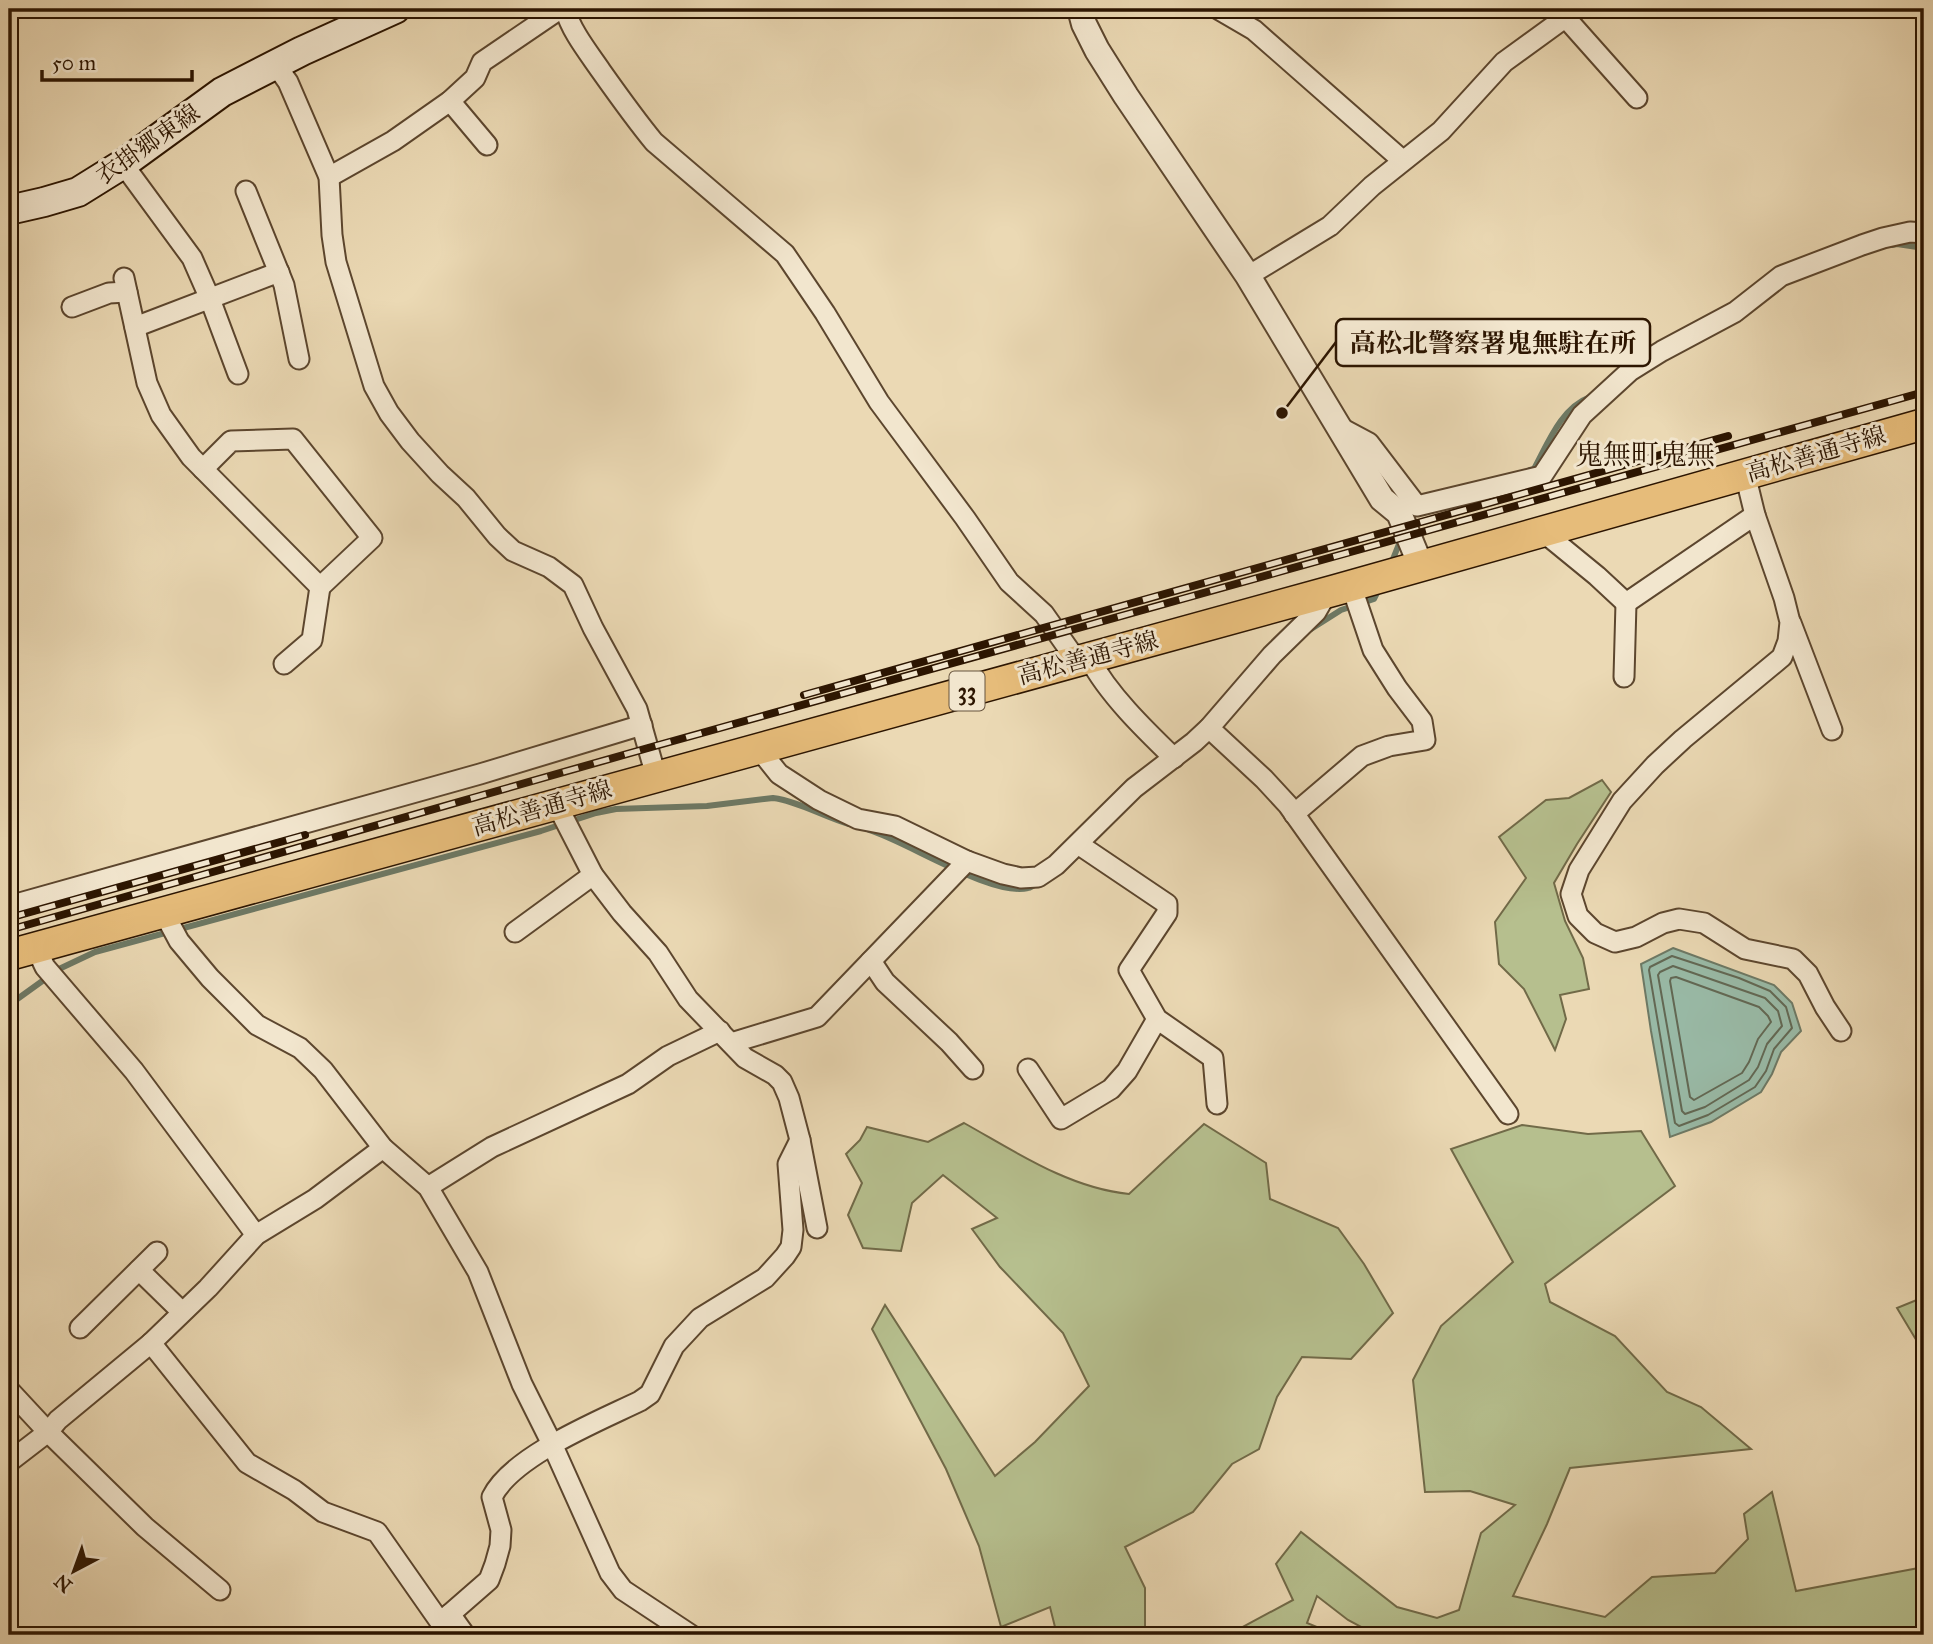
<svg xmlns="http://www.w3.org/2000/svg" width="1933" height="1644" font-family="'IM FELL Great Primer','Noto Serif JP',serif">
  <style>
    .green { fill: #b6bf8e; stroke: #716a48; stroke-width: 2 }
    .water { fill: #99bba8; stroke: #6d7965; stroke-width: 2 }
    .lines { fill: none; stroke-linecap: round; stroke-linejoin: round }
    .shore { stroke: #626854; stroke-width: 2 }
    .stream { stroke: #6d7965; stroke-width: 6 }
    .minor-casing { stroke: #5c462e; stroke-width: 23 }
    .tertiary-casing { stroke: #5c462e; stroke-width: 28 }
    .secondary-casing { stroke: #2c1501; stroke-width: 32 }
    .primary-casing { stroke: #2c1501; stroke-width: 33 }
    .minor { stroke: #f2e6ce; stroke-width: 19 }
    .tertiary { stroke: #f2e6ce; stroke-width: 24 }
    .secondary { stroke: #f2e6ce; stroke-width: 28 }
    .primary { stroke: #e6bc7a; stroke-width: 30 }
    .rail-casing { stroke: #2c1501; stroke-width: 8 }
    .rail { stroke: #f2e6ce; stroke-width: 5; stroke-dasharray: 16; stroke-linecap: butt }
    .labels { text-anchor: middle; stroke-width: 6; stroke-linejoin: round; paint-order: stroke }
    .shield { fill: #f2e6ce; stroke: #67543e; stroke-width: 2 }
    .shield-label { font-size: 23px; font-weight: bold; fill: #2c1501 }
    .street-label { font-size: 24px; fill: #2c1501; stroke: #f2e6ce }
    .quarter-label { font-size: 28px; fill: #2c1501; stroke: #f2e6ce }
    .leader { fill: none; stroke: #2c1501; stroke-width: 2.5 }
    .callout-dot { fill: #2c1501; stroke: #f2e6ce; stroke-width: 2.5 }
    .callout { fill: #f2e6ce; stroke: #2c1501; stroke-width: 2.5 }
    .callout-label { font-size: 26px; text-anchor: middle; font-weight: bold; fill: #2c1501 }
  </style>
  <rect width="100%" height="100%" fill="#ebd9b4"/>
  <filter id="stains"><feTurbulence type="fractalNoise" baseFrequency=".00286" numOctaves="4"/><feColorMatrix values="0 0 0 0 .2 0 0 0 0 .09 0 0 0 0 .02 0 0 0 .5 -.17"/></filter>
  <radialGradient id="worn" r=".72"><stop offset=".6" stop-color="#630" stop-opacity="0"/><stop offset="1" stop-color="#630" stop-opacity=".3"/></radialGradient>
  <g class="green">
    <polygon points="1602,780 1611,792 1577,844 1554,883 1565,921 1583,958 1589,989 1560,995 1566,1019 1555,1050 1524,989 1499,964 1495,922 1526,878 1499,837 1546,800 1569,798"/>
    <path d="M 964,1123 C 1016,1152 1069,1188 1129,1194 L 1204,1124 L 1266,1163 L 1270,1199 L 1338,1228 L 1364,1264 L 1393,1313 L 1351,1359 L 1302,1357 L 1277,1397 L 1259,1449 L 1232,1464 L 1193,1512 L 1125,1547 L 1145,1588 L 1145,1635 L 1057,1635 L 1050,1607 L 1001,1627 L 979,1546 L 946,1469 L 872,1329 L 885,1305 L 995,1476 L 1035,1442 L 1089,1386 L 1063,1333 L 1000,1267 L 972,1229 L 997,1218 L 943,1175 L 912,1203 L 901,1251 L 863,1248 L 848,1215 L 862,1183 L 846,1154 L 860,1140 L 867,1127 L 928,1142 Z"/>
    <polygon points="1522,1125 1588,1134 1641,1131 1675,1186 1545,1284 1550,1302 1615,1336 1667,1392 1701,1407 1751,1449 1570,1468 1547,1524 1513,1596 1605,1617 1652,1577 1715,1573 1748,1539 1744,1514 1772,1492 1796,1591 1924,1567 1924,1635 1491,1635 1484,1632 1476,1635 1376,1635 1348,1620 1317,1596 1307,1623 1336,1635 1238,1635 1235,1631 1293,1600 1276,1564 1301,1532 1397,1607 1437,1618 1459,1610 1481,1533 1515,1505 1470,1491 1425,1492 1413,1380 1441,1326 1513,1262 1451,1149"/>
    <polygon points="1924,1297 1924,1353 1897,1308"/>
  </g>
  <polygon class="water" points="1673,948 1774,985 1792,1003 1801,1031 1781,1052 1772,1074 1761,1092 1711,1122 1670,1137 1651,1031 1641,964"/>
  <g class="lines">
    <g class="shore">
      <polygon points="1672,956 1739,978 1770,991 1786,1007 1792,1028 1774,1049 1766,1071 1755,1087 1708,1115 1679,1126 1675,1123 1649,970 1650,967"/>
      <polygon points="1673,966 1765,998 1778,1011 1782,1026 1767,1044 1758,1067 1749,1080 1705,1107 1685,1114 1682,1111 1658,975 1660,972"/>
      <polygon points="1676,977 1759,1007 1768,1016 1771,1022 1758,1039 1749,1062 1742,1073 1694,1100 1690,1097 1670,981 1671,978"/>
    </g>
    <g class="stream">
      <polyline points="1892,245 1897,244 1924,248"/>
      <path d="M 1530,470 L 1534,469 C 1548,443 1561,408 1590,397"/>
      <polyline points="1391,564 1401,539"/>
      <polyline points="1311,629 1341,610 1374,599 1380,587"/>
      <path d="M 869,830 C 908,842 992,897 1028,888 C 1030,888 1036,884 1037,883"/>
      <path d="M 9,1005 L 59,969 L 95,952 L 541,831 L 596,813 L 616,809 L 707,806 L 773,798 C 798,801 824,817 849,824"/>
    </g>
    <defs>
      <g id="minor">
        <path d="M 565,9 C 571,31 588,52 601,71 C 618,95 635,119 654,142 L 785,254 L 825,313 L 879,402 L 965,518 L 1009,582 L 1044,614 L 1077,661"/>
        <polyline points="1218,9 1254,30 1402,160"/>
        <polyline points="1565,17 1637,98"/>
        <polyline points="275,64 288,82 329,177 332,235 336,262 374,386 389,413 410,441 440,474 466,498 497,536 513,551 549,567 573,585 593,628 637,709 656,776"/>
        <polyline points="450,101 487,145"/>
        <polyline points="123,164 192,258 210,299 238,374"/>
        <polyline points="329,177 393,141 450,101 475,78 482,62 560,9"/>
        <polyline points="246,191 284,285 299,359"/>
        <polyline points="1248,276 1330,226 1372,186 1441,131 1504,62 1577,9"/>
        <polyline points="124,278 147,383 161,415 191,457 320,587 312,640 284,664"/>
        <polyline points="72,307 109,293 127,292"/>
        <polyline points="135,327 279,272"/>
        <polyline points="1339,427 1369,443 1417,506 1542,476 1582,415 1630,371 1662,351 1735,312 1781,276 1862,245 1883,238 1910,232 1924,233"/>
        <polyline points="203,469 231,441 293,439 372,538 320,587"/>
        <polyline points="1745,474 1755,515 1784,598 1790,622 1788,641 1782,657 1683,739 1655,765 1622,801 1579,870 1571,894 1578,916 1595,933 1615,942 1636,937 1663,923 1679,919 1704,923 1745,949 1793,959 1808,974 1825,1007 1841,1031"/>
        <polyline points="1542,531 1597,576 1626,603 1755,515"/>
        <polyline points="1791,623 1832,730"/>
        <path d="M 1089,658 C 1108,694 1144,729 1174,758"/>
        <polyline points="1624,677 1626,603"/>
        <polyline points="1209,728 1264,779 1288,805 1508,1114"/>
        <polyline points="759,749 779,774 819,800 858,819 895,826 967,861 1003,874 1021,878 1038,877 1056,865 1134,788 1194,742 1209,728 1272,655 1316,612 1327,593"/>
        <polyline points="557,805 593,875 622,913 658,953 688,999 745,1058 775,1075 782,1082 789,1098 800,1140 817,1228"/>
        <polyline points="1294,814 1362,756 1389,746 1425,740 1422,721 1397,688 1373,650 1351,585"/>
        <polyline points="1078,844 1167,904 1167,913 1129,970 1157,1019 1213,1058 1217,1104"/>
        <polyline points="9,906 480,774 642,725"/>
        <polyline points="164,913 179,941 210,978 257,1025 300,1048 323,1070 383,1148 428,1187 478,1272 522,1384 552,1444 610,1573 623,1590 691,1635"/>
        <polyline points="515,932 593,875"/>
        <polyline points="36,948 45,967 134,1071 256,1235"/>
        <polyline points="871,961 885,982 949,1042 973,1069"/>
        <polyline points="731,1043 817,1017 967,861"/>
        <polyline points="1028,1069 1061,1119 1111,1089 1127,1071 1157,1019"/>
        <polyline points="428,1187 492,1147 628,1084 668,1056 720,1031"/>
        <polyline points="139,1270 182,1312"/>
        <polyline points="80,1328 157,1252"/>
        <polyline points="151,1343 247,1463 294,1490 323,1512 377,1532 440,1622 450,1614 465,1635"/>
        <polyline points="9,1390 48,1432 145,1527 220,1590"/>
        <polyline points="9,1462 48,1432 58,1420 151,1343 208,1288 256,1235 315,1199 383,1148"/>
        <path d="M 450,1614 L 489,1580 L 495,1564 L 500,1546 L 501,1530 L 492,1497 C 512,1456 599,1421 640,1401 L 650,1394 L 674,1346 L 700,1318 L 765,1278 L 785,1256 L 791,1247 L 793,1230 L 788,1164 L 800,1140"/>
      </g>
      <polyline id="tertiary" points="1080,9 1084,24 1097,50 1126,96 1248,276 1382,499 1399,513 1421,566"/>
      <polyline id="secondary" points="9,210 44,202 78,192 123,164 222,92 302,51 395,9"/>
      <polyline id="primary" points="9,955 1336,590 1924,424"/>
    </defs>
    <use href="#minor" class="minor-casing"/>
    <use href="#tertiary" class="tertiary-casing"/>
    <use href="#secondary" class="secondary-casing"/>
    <use href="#primary" class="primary-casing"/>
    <use href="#minor" class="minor"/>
    <use href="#tertiary" class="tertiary"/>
    <use href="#secondary" class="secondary"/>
    <use href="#primary" class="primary"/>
    <defs>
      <g id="rail">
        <polyline points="804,695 1728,436"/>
        <polyline points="9,918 305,835"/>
        <polyline points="9,930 648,748 1924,392"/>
      </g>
    </defs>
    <use href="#rail" class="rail-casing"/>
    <use href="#rail" class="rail"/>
  </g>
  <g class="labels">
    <rect class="shield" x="949.5" y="671.5" width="35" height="39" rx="5"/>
    <g class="shield-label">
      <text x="967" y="699">33</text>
    </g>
    <g class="street-label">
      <text transform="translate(148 144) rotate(-35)" y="8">衣掛郷東線</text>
      <text transform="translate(1816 454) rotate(-16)" y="8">高松善通寺線</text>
      <text transform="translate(1088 658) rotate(-15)" y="8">高松善通寺線</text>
      <text transform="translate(542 808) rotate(-16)" y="8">高松善通寺線</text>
    </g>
    <g class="quarter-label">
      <text x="1645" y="464">鬼無町鬼無</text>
    </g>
  </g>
  <path class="leader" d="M1282 413L1336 342"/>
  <circle class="callout-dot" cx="1282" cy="413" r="7"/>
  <rect class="callout" x="1336" y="319" width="314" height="47" rx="7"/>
  <g class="callout-label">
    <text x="1493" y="352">高松北警察署鬼無駐在所</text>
  </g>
  <rect width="1933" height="1644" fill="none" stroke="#ebd9b4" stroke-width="35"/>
  <rect x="10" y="10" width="1912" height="1623" fill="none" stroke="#2c1501" stroke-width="3.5"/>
  <rect x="18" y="18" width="1898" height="1609" fill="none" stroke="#2c1501" stroke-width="2"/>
  <g transform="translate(74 1571) rotate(221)" stroke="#f2e6ce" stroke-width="5" paint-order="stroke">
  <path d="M0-5L12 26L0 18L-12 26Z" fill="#2c1501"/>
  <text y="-10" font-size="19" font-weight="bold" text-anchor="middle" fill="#2c1501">N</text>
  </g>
  <path d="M42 70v10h150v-10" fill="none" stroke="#2c1501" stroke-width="3.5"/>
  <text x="52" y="70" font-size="21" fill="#2c1501" stroke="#f2e6ce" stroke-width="5" paint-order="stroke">50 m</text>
  <rect width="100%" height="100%" filter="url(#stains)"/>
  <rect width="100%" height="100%" fill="url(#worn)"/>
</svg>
